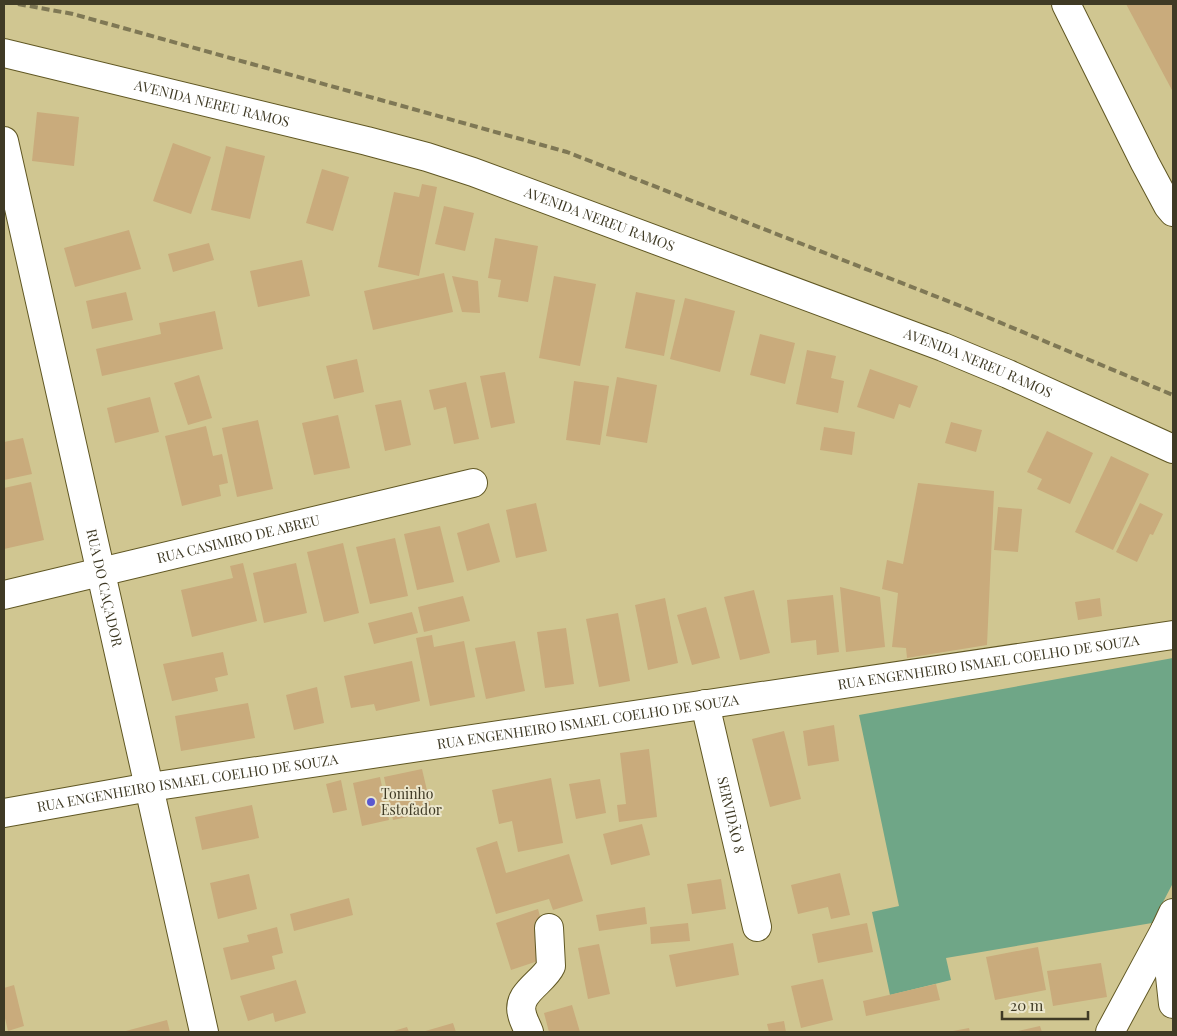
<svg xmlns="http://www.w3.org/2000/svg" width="1177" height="1036" font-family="'Playfair Display',serif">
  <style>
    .green { fill: #6fa687 }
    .building { fill: #c9ab7c }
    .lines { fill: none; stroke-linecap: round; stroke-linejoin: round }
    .minor-casing { stroke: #605723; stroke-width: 30 }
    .major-casing { stroke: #605723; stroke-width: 30 }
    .minor { stroke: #fff; stroke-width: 28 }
    .major { stroke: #fff; stroke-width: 28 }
    .rail { stroke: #7f7855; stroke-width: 4; stroke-dasharray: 8 4; stroke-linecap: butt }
    .poi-dot { fill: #5a59d0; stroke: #ebe6cc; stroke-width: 2 }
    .labels { text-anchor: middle; stroke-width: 4; stroke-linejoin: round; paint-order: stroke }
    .street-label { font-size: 14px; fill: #3f3a25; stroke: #ebe6cc }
    .poi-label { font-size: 14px; fill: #3f3a25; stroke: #ebe6cc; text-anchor: start }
  </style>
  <rect width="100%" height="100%" fill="#d0c691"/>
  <polygon class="green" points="1173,658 1173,883 1152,923 946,958 951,980 890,995 872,912 899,906 859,715"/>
  <g class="building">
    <polygon points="1126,4 1173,4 1173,92"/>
    <polygon points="37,112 79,117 74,166 32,161"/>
    <polygon points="173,143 211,157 191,214 153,201"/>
    <polygon points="226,146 265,156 250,219 211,210"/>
    <polygon points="322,169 349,177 333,231 306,223"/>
    <polygon points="422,184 437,187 419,276 378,267 394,192 419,197"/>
    <polygon points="444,206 474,213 465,251 435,244"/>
    <polygon points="129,230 141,269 75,287 64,248"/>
    <polygon points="495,238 538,246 528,302 498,297 501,280 488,278"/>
    <polygon points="209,243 214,260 173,272 168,254"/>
    <polygon points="302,260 310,296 258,307 250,271"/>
    <polygon points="444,273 453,312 373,330 364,291"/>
    <polygon points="452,276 478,281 480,313 462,312"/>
    <polygon points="554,276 596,284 580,366 539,358"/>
    <polygon points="126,292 133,320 92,329 86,301"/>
    <polygon points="636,292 675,300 664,356 625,348"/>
    <polygon points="685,298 735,311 720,372 670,359"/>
    <polygon points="215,311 223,349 102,376 96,349 161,334 159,323"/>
    <polygon points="760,334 795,343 785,384 750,375"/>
    <polygon points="807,350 836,356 831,378 844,381 838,413 796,404"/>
    <polygon points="357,359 364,392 334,399 326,366"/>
    <polygon points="870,369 918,386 910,408 899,404 894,419 857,407"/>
    <polygon points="505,372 515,423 491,428 480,376"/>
    <polygon points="199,375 212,418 188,425 174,383"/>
    <polygon points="617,377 657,385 647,443 606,436"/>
    <polygon points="574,381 609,386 600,445 566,440"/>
    <polygon points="466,382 479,439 454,444 446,407 434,410 429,390"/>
    <polygon points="150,397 159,432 115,443 107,408"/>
    <polygon points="401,400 411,445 385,451 375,405"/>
    <polygon points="338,415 350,468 314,475 302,423"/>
    <polygon points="258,420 273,489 237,497 222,428"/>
    <polygon points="951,422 982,430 976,452 945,443"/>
    <polygon points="206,426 213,456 222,454 228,483 219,485 221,496 182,506 165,436"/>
    <polygon points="824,427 855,432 852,455 820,450"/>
    <polygon points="1047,431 1093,453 1070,504 1037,489 1042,479 1027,472"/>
    <polygon points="23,438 32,474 4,480 4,442"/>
    <polygon points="1111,456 1149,474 1113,550 1075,532"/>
    <polygon points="31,482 44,540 4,549 4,488"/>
    <polygon points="918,483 994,491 987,645 907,658 906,648 892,647 898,593 882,589 887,560 903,564"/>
    <polygon points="536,503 547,551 516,558 506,510"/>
    <polygon points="1140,503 1163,514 1153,535 1150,534 1137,562 1116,552"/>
    <polygon points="998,507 1022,509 1018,552 994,550"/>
    <polygon points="489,523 500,562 467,571 457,533"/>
    <polygon points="440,526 454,582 417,590 404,534"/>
    <polygon points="395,538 408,596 370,604 356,547"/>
    <polygon points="343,543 359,613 324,622 307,552"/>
    <polygon points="243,563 257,621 192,637 181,590 233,578 230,566"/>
    <polygon points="296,563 307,613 264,623 253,573"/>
    <polygon points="840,587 880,597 885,647 846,652"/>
    <polygon points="754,590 770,653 740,660 724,597"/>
    <polygon points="833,595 839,652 817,655 816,640 791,643 787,600"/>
    <polygon points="463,596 470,621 424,632 418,607"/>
    <polygon points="665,598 678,663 648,670 635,605"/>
    <polygon points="1100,598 1102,616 1078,620 1075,602"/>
    <polygon points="706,607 720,658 692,665 677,615"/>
    <polygon points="412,612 418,633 374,644 368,623"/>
    <polygon points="618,613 630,681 599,687 586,619"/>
    <polygon points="566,628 574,684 545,688 537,632"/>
    <polygon points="432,635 434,647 464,641 475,697 430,706 416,638"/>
    <polygon points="515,641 525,691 486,699 475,648"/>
    <polygon points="223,652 228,675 215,678 218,691 172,701 163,664"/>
    <polygon points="412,661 420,701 376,711 374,704 351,708 344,676"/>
    <polygon points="317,687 324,723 294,730 286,695"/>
    <polygon points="248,703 255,738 181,751 175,716"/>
    <polygon points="834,725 839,761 808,766 803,731"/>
    <polygon points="784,731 801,799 770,807 752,739"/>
    <polygon points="649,749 657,817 619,822 617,805 626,804 620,753"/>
    <polygon points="422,769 432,812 393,820 384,777"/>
    <polygon points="380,777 389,820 362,826 353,783"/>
    <polygon points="551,778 563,843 518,852 512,821 499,824 492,790"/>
    <polygon points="600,779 606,813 576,819 569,784"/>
    <polygon points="341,780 347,810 333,813 326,784"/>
    <polygon points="252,805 259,838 202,850 195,817"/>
    <polygon points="642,824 650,855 611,865 603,834"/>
    <polygon points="497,841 506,873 569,854 583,901 553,910 549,899 496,914 476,848"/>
    <polygon points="840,873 850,915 831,919 828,907 798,914 791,885"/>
    <polygon points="249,874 257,909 218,919 210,883"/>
    <polygon points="721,879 726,909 692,914 687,884"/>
    <polygon points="349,898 353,915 294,931 290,914"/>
    <polygon points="645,907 647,924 599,931 596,915"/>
    <polygon points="538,909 541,920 534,923 547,958 511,970 496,923"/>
    <polygon points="688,923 690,941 651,944 650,927"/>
    <polygon points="867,923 873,952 818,963 812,934"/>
    <polygon points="277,927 283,953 272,956 275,969 231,980 223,948 249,942 247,935"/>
    <polygon points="733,943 739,975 676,987 669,955"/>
    <polygon points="599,944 610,994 588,999 578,948"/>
    <polygon points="1038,947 1046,990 995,1000 986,957"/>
    <polygon points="1101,963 1107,997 1053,1006 1047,971"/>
    <polygon points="823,979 833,1020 801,1028 791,986"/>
    <polygon points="296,980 306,1013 275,1022 273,1013 248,1021 240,996"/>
    <polygon points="936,984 940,1000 866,1016 863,1001"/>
    <polygon points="14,985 24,1026 8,1031 4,1014 4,988"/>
    <polygon points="572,1005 580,1032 549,1032 544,1013"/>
    <polygon points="167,1020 170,1032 122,1032"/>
    <polygon points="784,1021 786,1032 769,1032 767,1024"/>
    <polygon points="453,1023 456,1032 422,1032"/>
    <polygon points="1040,1026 1042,1032 1018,1032 1018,1031"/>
    <polygon points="407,1027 409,1032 390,1032"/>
    <polygon points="969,1028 970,1032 953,1032 953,1031"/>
  </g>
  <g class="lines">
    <defs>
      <g id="minor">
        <polyline points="1066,4 1145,163 1168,206 1173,212"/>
        <path id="s1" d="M 4,141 L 204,1032"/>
        <path id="s2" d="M 4,595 L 473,483"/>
        <path id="s3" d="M 705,704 L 757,927"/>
        <path id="s4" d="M 4,813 L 150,787 L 1173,635"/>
        <polyline points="1173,913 1165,930 1173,1004"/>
        <path d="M 529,1032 C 527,1026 523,1020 522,1014 C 516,993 544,982 551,966 L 549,928"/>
        <polyline points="1110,1032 1165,930"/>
      </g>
      <g id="major">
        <path id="s5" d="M 4,53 L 367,141 L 427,157 L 473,172 L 943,347 L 1008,374 L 1173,449"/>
      </g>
    </defs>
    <use href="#minor" class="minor-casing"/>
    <use href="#major" class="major-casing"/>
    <use href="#minor" class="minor"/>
    <use href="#major" class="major"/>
    <polyline class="rail" points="18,4 73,14 567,152 963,307 1173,395"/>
  </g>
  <circle class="poi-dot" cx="371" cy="802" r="5"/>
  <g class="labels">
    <g class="street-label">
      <text dy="5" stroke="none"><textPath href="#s5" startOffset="214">AVENIDA NEREU RAMOS</textPath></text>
      <text dy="5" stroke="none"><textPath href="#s5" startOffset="619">AVENIDA NEREU RAMOS</textPath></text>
      <text dy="5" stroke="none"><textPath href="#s5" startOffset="1024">AVENIDA NEREU RAMOS</textPath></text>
      <text dy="5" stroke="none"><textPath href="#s2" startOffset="241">RUA CASIMIRO DE ABREU</textPath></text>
      <text dy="5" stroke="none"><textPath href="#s1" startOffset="458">RUA DO CAÇADOR</textPath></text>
      <text dy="5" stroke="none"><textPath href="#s4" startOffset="996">RUA ENGENHEIRO ISMAEL COELHO DE SOUZA</textPath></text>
      <text dy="5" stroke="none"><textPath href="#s4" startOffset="591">RUA ENGENHEIRO ISMAEL COELHO DE SOUZA</textPath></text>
      <text dy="5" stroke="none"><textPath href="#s4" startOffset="186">RUA ENGENHEIRO ISMAEL COELHO DE SOUZA</textPath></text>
      <text dy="5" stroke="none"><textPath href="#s3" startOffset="114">SERVIDÃO 8</textPath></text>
    </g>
    <g class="poi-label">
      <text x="381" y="799">Toninho<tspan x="381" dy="16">Estofador</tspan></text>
    </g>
  </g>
  <rect width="1177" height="1036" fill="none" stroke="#3f3a25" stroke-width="10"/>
  <path d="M1002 1011v8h86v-8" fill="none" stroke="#3f3a25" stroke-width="2.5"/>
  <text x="1010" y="1011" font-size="15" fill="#3f3a25" stroke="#ebe6cc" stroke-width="4" paint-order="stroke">20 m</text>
</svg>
